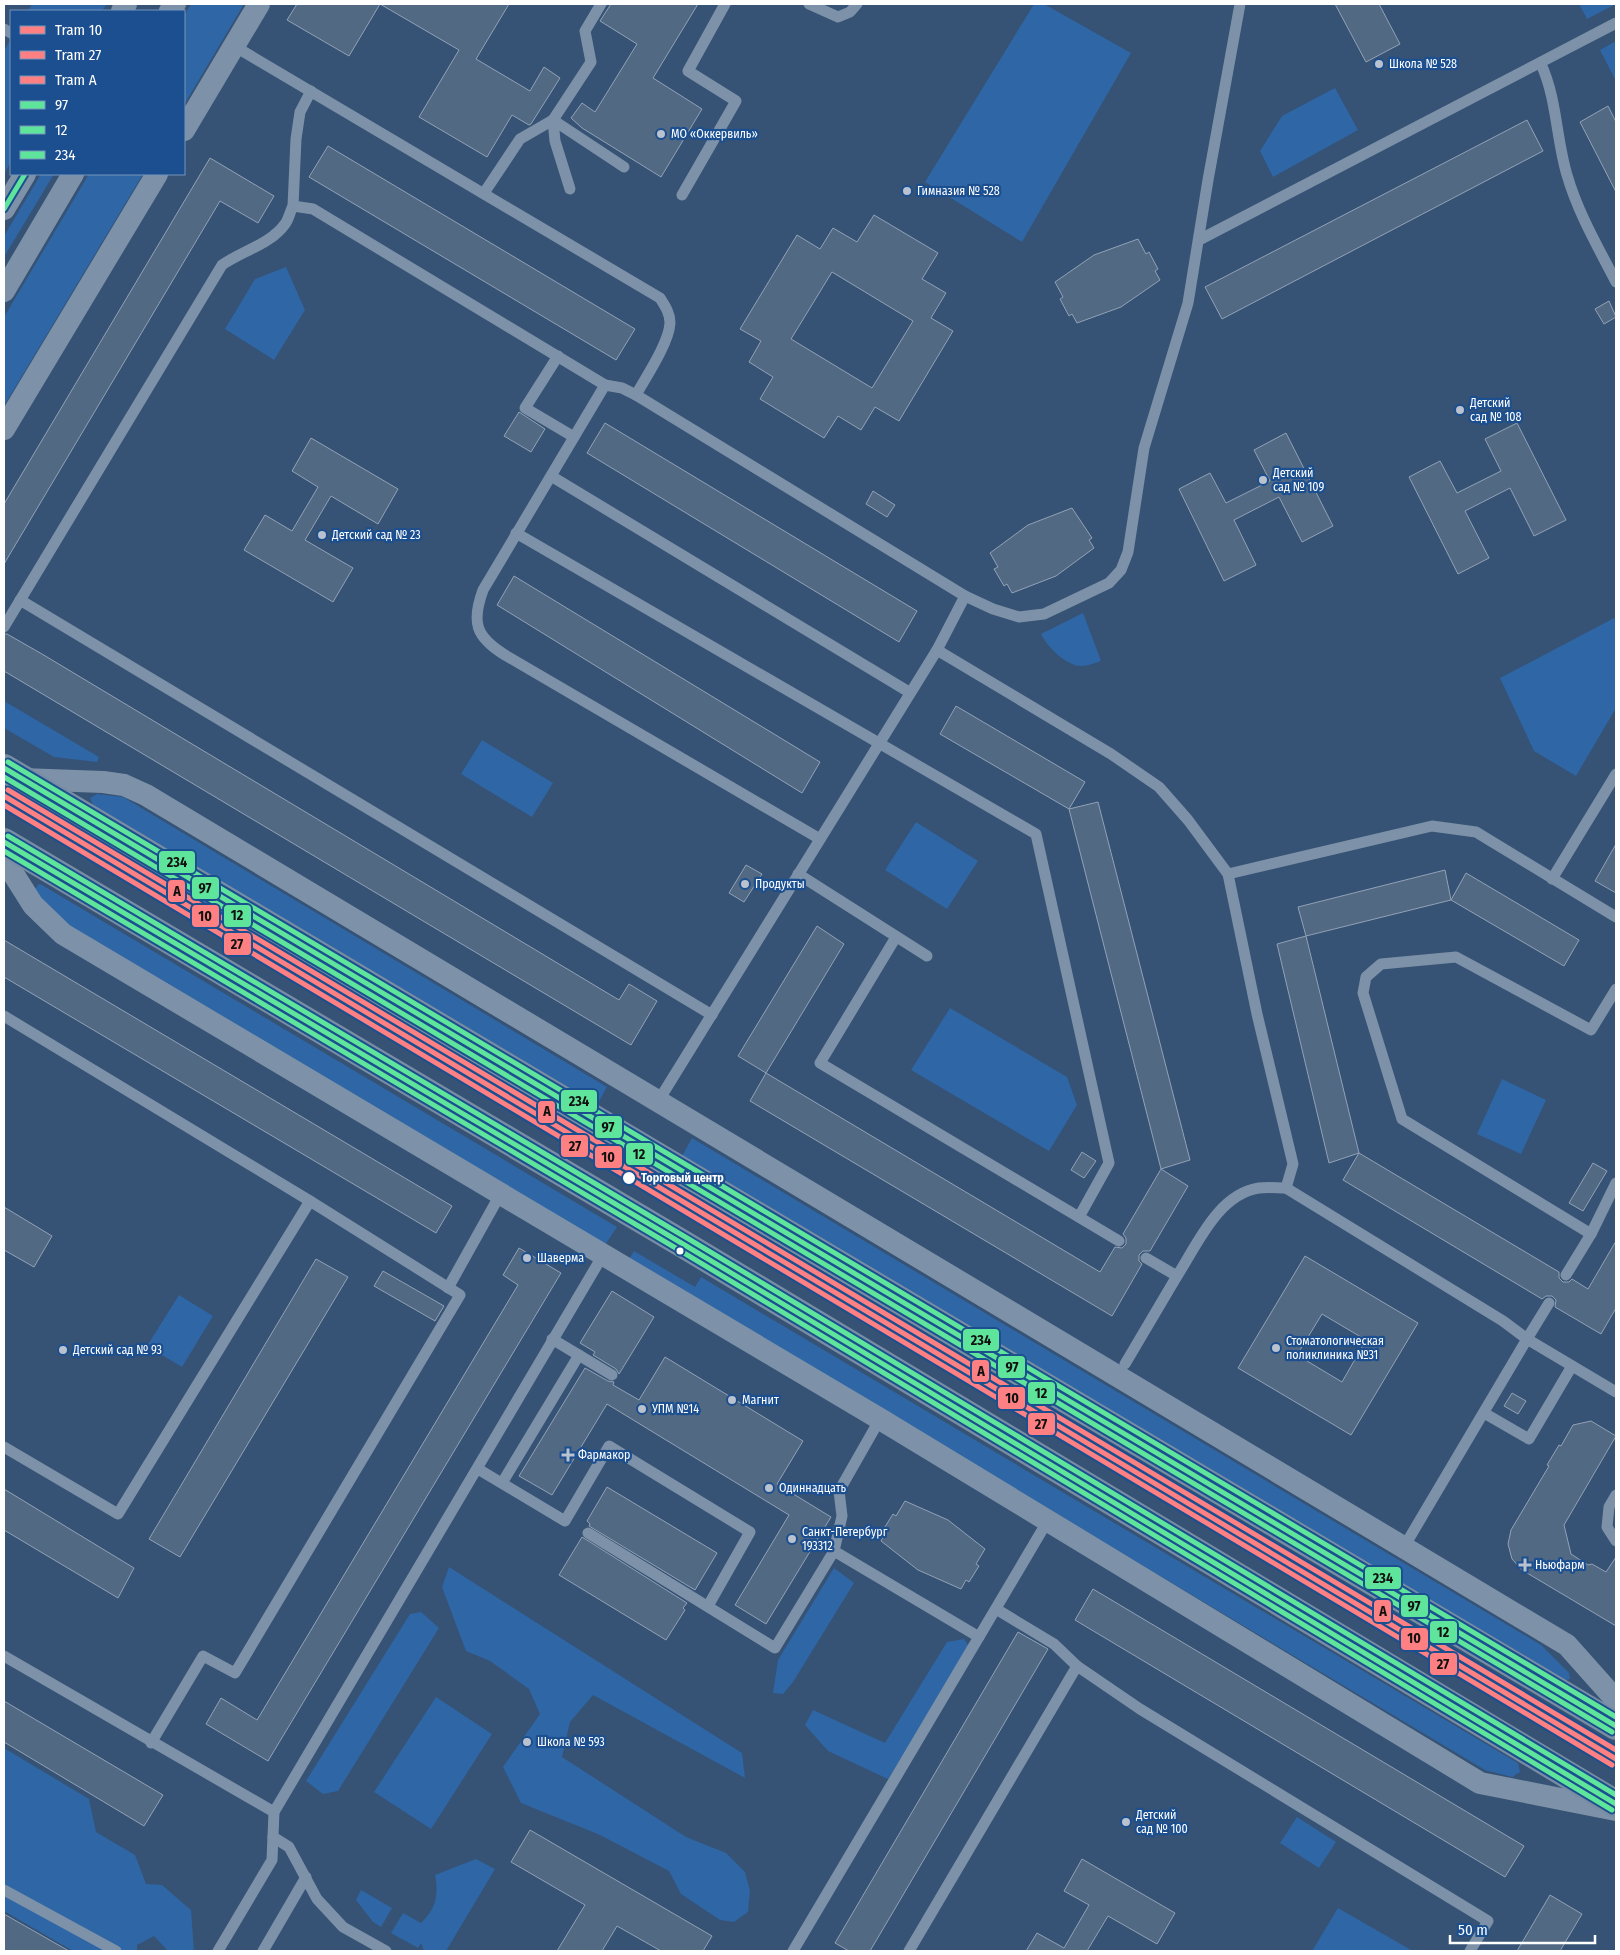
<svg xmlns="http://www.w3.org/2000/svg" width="1620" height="1955" font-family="'Fira Sans Condensed',sans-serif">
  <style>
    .green { fill: #2f66a5 }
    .building { fill: #526984; stroke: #92a2b6; fill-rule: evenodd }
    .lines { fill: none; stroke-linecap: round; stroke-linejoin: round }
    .lane { stroke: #7d92a8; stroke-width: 11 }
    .street { stroke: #7d92a8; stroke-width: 22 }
    .secondary { stroke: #798da4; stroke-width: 28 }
    .bus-1-casing { stroke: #1b4f8f; stroke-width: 9 }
    .bus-2-casing { stroke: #1b4f8f; stroke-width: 9 }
    .bus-3-casing { stroke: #1b4f8f; stroke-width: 9 }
    .bus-1 { stroke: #5ee59b; stroke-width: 5 }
    .bus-2 { stroke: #5ee59b; stroke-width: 5 }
    .bus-3 { stroke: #5ee59b; stroke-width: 5 }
    .tram-1-casing { stroke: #1b4f8f; stroke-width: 9 }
    .tram-2-casing { stroke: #1b4f8f; stroke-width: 9 }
    .tram-3-casing { stroke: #1b4f8f; stroke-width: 9 }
    .tram-1 { stroke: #ff8082; stroke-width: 5 }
    .tram-2 { stroke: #ff8082; stroke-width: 5 }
    .tram-3 { stroke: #ff8082; stroke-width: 5 }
    .poi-dot { fill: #b9c2ce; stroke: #1b4f8f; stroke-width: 2 }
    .stop-dot { fill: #fff; stroke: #1b4f8f; stroke-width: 2 }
    .labels { text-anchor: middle; stroke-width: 4.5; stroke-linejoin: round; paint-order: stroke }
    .poi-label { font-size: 12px; fill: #fff; stroke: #1b4f8f; text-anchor: start }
    .stop-label { font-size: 12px; font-weight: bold; fill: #fff; stroke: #1b4f8f; text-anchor: start }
    .line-badge { stroke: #1b4f8f; stroke-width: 2 }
    .pale-badge-label { font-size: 14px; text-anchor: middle; font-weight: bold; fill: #111 }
  </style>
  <rect width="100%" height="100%" fill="#365274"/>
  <g class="green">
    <polygon points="32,4 107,4 102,11 28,11"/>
    <polygon points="191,4 244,4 184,105 184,16"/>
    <polygon points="1034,4 1044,4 1131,53 1022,242 925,182"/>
    <polygon points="1579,4 1616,4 1587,19"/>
    <polygon points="1616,41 1616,81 1600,50"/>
    <polygon points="9,42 11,43 11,162 4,174 4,51"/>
    <polygon points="1335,88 1358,130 1273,177 1260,151 1282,116"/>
    <polygon points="41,174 54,174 4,257 4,236"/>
    <polygon points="89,174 143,174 4,406 4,317"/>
    <polygon points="286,267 305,310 274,360 225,329 255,279"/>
    <path d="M 1083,613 L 1101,661 C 1095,663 1088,666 1081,666 C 1067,666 1047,647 1041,634 Z"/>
    <polygon points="1616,617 1616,708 1576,776 1534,751 1500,678"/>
    <polygon points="4,701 99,757 97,762 54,757 4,728"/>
    <polygon points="482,740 553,783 532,817 461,774"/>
    <polygon points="97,794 123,797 607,1087 597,1105 93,805 90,798"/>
    <polygon points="916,822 978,861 947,909 885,870"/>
    <polygon points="39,884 42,885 617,1227 605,1245 69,927 34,890"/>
    <polygon points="950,1008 1067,1077 1077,1105 1049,1151 911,1070"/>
    <polygon points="1502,1079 1546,1100 1521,1154 1477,1134"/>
    <polygon points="692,1138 1541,1645 1569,1673 1570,1679 1563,1681 682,1156"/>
    <polygon points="634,1251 695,1287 701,1277 1518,1763 1520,1772 1512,1777 1485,1770 629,1259"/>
    <polygon points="179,1295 213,1316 182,1367 147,1346"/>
    <polygon points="449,1567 742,1753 745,1778 593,1695 570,1722 562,1757 686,1837 726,1853 745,1872 750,1891 748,1912 734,1922 720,1920 681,1894 669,1871 600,1835 521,1803 503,1767 540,1714 529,1689 490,1661 466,1651 442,1587"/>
    <polygon points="834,1568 854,1583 793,1682 783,1694 773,1693 778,1660"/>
    <polygon points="421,1612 439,1628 338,1791 323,1794 306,1781 410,1614"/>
    <polygon points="964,1639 970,1648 888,1779 828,1751 805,1725 813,1710 885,1743 947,1642"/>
    <polygon points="436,1697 492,1734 431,1829 374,1792"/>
    <polygon points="4,1748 89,1799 96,1832 135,1855 146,1884 162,1885 191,1910 194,1951 168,1951 154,1936 137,1945 137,1951 73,1951 4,1911"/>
    <polygon points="1297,1817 1336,1842 1319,1868 1280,1843"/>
    <path d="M 476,1859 L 495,1869 L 446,1951 L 424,1951 L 421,1943 L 418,1948 L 391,1933 L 403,1913 L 421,1923 C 436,1909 439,1894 435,1875 Z"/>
    <polygon points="361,1890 392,1908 381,1927 373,1922 356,1900"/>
    <polygon points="1338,1908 1411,1950 1411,1951 1312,1951"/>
  </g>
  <g class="building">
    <polygon points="297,4 380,4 349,56 287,20"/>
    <polygon points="380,4 509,4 476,59 530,91 544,67 560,78 531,124 529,125 512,115 487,157 419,117 459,50"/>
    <polygon points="611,4 698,4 653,78 702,109 661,177 582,128 571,118 582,103 595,112 637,44 600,21"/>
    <polygon points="1335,4 1379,4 1400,44 1366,62"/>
    <polygon points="1608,106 1616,122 1616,192 1580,122"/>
    <polygon points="1527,120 1543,151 1222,319 1205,287"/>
    <polygon points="328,146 635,329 616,360 309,177"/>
    <polygon points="210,158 274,196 258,223 220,201 4,564 4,504"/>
    <path d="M 874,215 L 938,253 L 922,279 L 946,293 L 931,318 L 953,331 L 899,421 L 875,407 L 861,430 L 838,416 L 824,438 L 760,399 L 773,377 L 749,362 L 761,341 L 740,329 L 797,235 L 820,249 L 833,228 L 857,242 ZM 832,272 L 913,321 L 872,388 L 791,339 Z"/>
    <polygon points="1138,239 1146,254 1149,252 1158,269 1155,271 1160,280 1121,307 1077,323 1072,314 1069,316 1060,299 1063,297 1055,282 1094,255"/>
    <polygon points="1609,301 1616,317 1604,324 1595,309"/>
    <polygon points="519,412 545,429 531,452 504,436"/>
    <polygon points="605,423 917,611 899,642 587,453"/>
    <polygon points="1517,423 1566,520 1534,536 1510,488 1465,511 1489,558 1458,574 1409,477 1440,461 1457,493 1501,471 1485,439"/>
    <polygon points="1286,433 1333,526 1302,542 1279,497 1234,520 1256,565 1224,581 1179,489 1210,473 1226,503 1270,481 1254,450"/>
    <polygon points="311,438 398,489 378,524 331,496 305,540 353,568 333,602 244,550 265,515 292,531 318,487 292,471"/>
    <polygon points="873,491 895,505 887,517 866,504"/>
    <polygon points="1072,508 1092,538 1089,540 1094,548 1056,576 1012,593 1007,584 1004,586 994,569 998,567 990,553 1028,525"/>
    <polygon points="514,576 820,762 802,793 497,605"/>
    <polygon points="4,634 7,634 42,654 619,1000 629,984 657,1001 631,1045 4,671"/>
    <polygon points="956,706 1085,782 1069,809 940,734"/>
    <polygon points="1098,802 1190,1160 1161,1169 1069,809"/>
    <polygon points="1616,844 1616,893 1595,881"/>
    <polygon points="746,865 762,874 744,902 729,893"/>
    <polygon points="1445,870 1451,900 1306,936 1298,907"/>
    <polygon points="1466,873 1579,940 1564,966 1451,900"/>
    <polygon points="817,926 844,944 766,1073 738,1056"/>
    <polygon points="1306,936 1359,1153 1329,1163 1277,944"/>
    <polygon points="4,940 452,1206 436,1233 4,977"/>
    <polygon points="766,1073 1100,1272 1115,1247 1122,1248 1126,1244 1126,1238 1123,1234 1161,1169 1188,1186 1150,1251 1143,1251 1139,1255 1139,1261 1142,1264 1112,1316 750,1101"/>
    <polygon points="1082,1152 1096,1161 1084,1178 1071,1170"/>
    <polygon points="1359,1153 1559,1272 1559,1278 1563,1282 1569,1282 1572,1279 1588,1289 1616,1241 1616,1308 1601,1334 1555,1307 1556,1300 1552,1296 1546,1296 1542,1299 1343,1180"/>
    <polygon points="1593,1163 1607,1171 1583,1211 1569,1203"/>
    <polygon points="4,1207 52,1236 34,1267 4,1250"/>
    <polygon points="519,1248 561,1273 268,1761 206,1724 221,1698 257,1720 518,1285 503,1275"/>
    <path d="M 1305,1256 L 1418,1323 L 1351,1435 L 1238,1368 ZM 1322,1314 L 1366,1340 L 1342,1382 L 1297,1355 Z"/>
    <polygon points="316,1259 348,1277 180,1557 149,1539"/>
    <polygon points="383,1271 444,1306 435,1321 374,1286"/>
    <polygon points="612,1291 654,1317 619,1374 616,1369 593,1355 595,1352 580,1343"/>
    <polygon points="665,1357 803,1441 777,1484 831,1517 766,1624 735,1605 789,1515 607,1404 552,1495 519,1476 585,1368 608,1381 614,1382 613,1385 639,1400"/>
    <polygon points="1512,1393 1526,1401 1518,1414 1504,1406"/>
    <polygon points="1591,1421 1616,1436 1564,1525 1571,1554 1588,1565 1592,1564 1606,1572 1616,1557 1616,1626 1522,1570 1512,1559 1508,1544 1511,1530 1549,1466 1547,1465 1559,1445 1561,1446 1573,1425"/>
    <polygon points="607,1487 717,1553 695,1590 589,1526 590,1524 587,1521"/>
    <polygon points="4,1489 134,1568 118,1598 4,1530"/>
    <polygon points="905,1501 948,1520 985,1549 976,1564 979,1566 969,1582 966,1580 961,1589 918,1570 881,1541 886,1532 883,1530 893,1514 896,1516"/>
    <polygon points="582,1537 687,1603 683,1608 685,1610 666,1640 559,1575"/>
    <polygon points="1093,1589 1524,1846 1505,1877 1075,1620"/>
    <polygon points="1018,1632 1048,1649 870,1951 849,1951 835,1943"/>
    <polygon points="4,1701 163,1795 144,1826 4,1742"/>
    <polygon points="530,1830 712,1936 703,1951 661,1951 617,1926 602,1951 557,1951 585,1905 511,1862"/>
    <polygon points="1082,1859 1175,1913 1157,1944 1108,1916 1087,1951 1026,1951 1037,1933 1064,1948 1089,1905 1064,1891"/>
    <polygon points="1550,1895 1582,1914 1560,1951 1517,1951"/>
    <polygon points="4,1914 69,1951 4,1951"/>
  </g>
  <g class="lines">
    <g class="lane">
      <polyline points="809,4 838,17 850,12 857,4"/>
      <polyline points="4,29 11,33"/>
      <path d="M 234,46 L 660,298 C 665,306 670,313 670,323 C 669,343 646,377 636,395 L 965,596 L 937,650 L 659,1100"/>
      <path d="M 1541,64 C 1557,99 1556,138 1567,175 C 1578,213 1598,247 1616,282"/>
      <polyline points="311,91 300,112 296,139 293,206 313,209 605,385"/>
      <polyline points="553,120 624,167"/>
      <polyline points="553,120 555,141 570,189"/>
      <polyline points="484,193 520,139 553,120 591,62 585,31 601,4"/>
      <polyline points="682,195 736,101 688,71 725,4"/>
      <polyline points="1199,240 1616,23"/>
      <polyline points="558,356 525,408 574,437"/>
      <path d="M 636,395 L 622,388 L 605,385 L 483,590 C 471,623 476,637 505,655 L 820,839"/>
      <polyline points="551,476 909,692"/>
      <polyline points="516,533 1036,834 1109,1163 1079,1217"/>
      <polyline points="965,596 993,609 1019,617 1044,614 1109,583 1121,570 1128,552 1144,448 1188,303 1208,180 1240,4"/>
      <polyline points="20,600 712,1015"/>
      <path d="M 4,627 L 222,265 C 242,251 271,244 285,224 C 289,219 290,211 293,206"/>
      <polyline points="937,650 1111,754 1159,787 1188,820 1228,874 1257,1014 1293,1164 1286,1188"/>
      <polyline points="798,874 927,956"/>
      <polyline points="1228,874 1432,826 1476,832 1616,917"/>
      <polyline points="1552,879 1616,774"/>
      <polyline points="896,937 820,1063 1119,1241"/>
      <polyline points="4,1016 310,1201 460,1295 235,1673 203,1656 151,1743"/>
      <polyline points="1591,1234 1402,1119 1363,993 1366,977 1381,964 1456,957 1591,1030 1616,989"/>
      <polyline points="1566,1275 1591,1234 1616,1183"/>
      <path d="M 1177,1276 C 1197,1245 1218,1194 1259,1188 C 1268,1187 1278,1188 1286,1188 L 1503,1321 L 1527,1339 L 1404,1547"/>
      <polyline points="448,1288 501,1193"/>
      <polyline points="1549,1303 1527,1339 1616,1392"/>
      <polyline points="552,1339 612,1375"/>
      <polyline points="1125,1364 1177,1276 1146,1258"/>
      <polyline points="1484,1413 1529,1439 1572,1366"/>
      <polyline points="4,1447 118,1514 310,1201"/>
      <polyline points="478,1469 565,1521 609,1446 750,1532 708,1606"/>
      <polyline points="502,1483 579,1355"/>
      <polyline points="1616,1495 1609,1507 1607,1527 1616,1541"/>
      <polyline points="588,1533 775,1648 834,1551 842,1516 839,1491 880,1419"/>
      <polyline points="834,1551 979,1637"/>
      <polyline points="996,1609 1054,1644 1077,1666 1140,1709 1488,1921 1470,1951"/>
      <polyline points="4,1656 274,1812"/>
      <polyline points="273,1837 289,1847 317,1899 343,1927 386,1951"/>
      <polyline points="4,1890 116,1951"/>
      <polyline points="218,1951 272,1860 274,1812 603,1255"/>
      <polyline points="263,1951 306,1877"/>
      <polyline points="793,1951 1047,1522"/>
      <polyline points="909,1951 1077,1666"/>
    </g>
    <g class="street">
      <polyline points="122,11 126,4"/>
      <polyline points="170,11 175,4"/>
      <polyline points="184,130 259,4"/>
      <polyline points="4,209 25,174"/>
      <polyline points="4,291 73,174"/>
      <polyline points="4,429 157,174"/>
      <polyline points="22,779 103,782 124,785 146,795 1567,1645 1616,1700"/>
      <polyline points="4,859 33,905 63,934 880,1419 1480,1783 1616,1810"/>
    </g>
    <g class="secondary">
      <polyline points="4,768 1616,1726"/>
      <polyline points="4,842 683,1244 1616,1804"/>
    </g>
    <defs>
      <g id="bus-1">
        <polyline points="4,209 25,174"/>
        <polyline points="4,768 1616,1726"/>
        <polyline points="4,842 683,1244 1616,1804"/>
      </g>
      <g id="bus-2">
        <polyline points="4,777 1612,1732"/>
        <polyline points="4,851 679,1250 1612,1810"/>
      </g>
      <g id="bus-3">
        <polyline points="8,762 1616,1717"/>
        <polyline points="8,836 687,1238 1616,1795"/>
      </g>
    </defs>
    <use href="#bus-1" class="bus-1-casing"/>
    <use href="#bus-2" class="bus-2-casing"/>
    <use href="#bus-3" class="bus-3-casing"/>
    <use href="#bus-1" class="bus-1"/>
    <use href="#bus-2" class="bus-2"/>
    <use href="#bus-3" class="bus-3"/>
    <defs>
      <polyline id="tram-1" points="4,796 1616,1759"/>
      <polyline id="tram-2" points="4,805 1612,1765"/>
      <polyline id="tram-3" points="8,790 1616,1750"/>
    </defs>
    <use href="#tram-1" class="tram-1-casing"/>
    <use href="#tram-2" class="tram-2-casing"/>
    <use href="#tram-3" class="tram-3-casing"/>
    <use href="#tram-1" class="tram-1"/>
    <use href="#tram-2" class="tram-2"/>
    <use href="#tram-3" class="tram-3"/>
  </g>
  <g class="poi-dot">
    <circle cx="1379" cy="64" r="5"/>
    <circle cx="661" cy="134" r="5"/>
    <circle cx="907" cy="191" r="5"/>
    <circle cx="1460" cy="410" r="5"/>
    <circle cx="1263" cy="480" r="5"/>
    <circle cx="322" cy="535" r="5"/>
    <circle cx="745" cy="884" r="5"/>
    <circle cx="527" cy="1258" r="5"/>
    <circle cx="1276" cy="1348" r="5"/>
    <circle cx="63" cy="1350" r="5"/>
    <circle cx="732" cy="1400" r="5"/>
    <circle cx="642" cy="1409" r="5"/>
    <path d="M565.5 1447.5h5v5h5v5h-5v5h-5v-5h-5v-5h5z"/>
    <circle cx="769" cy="1488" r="5"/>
    <circle cx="792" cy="1539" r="5"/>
    <path d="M1522.5 1557.5h5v5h5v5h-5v5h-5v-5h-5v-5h5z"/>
    <circle cx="527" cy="1742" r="5"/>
    <circle cx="1126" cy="1822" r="5"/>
  </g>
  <g class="stop-dot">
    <circle cx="629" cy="1178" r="7"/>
    <circle cx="680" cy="1251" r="4.5"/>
  </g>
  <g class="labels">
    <g class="poi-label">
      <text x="1389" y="68">Школа № 528</text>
      <text x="671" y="138">МО «Оккервиль»</text>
      <text x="917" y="195">Гимназия № 528</text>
      <text x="1470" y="407">Детский<tspan x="1470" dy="14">сад № 108</tspan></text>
      <text x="1273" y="477">Детский<tspan x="1273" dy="14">сад № 109</tspan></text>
      <text x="332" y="539">Детский сад № 23</text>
      <text x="755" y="888">Продукты</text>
      <text x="537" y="1262">Шаверма</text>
      <text x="1286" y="1345">Стоматологическая<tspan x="1286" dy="14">поликлиника №31</tspan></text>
      <text x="73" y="1354">Детский сад № 93</text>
      <text x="742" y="1404">Магнит</text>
      <text x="652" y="1413">УПМ №14</text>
      <text x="578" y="1459">Фармакор</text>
      <text x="779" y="1492">Одиннадцать</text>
      <text x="802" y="1536">Санкт-Петербург<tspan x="802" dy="14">193312</tspan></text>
      <text x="1535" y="1569">Ньюфарм</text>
      <text x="537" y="1746">Школа № 593</text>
      <text x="1136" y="1819">Детский<tspan x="1136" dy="14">сад № 100</tspan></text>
    </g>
    <g class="stop-label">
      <text x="641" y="1182">Торговый центр</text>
    </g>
  </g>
  <g class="line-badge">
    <rect x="158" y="850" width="38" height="24" rx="5" fill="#5ee59b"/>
    <rect x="191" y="876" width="29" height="24" rx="5" fill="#5ee59b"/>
    <rect x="167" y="879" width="19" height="24" rx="5" fill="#ff8082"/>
    <rect x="223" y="904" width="29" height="24" rx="5" fill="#5ee59b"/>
    <rect x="191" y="904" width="29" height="24" rx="5" fill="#ff8082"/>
    <rect x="223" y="932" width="29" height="24" rx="5" fill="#ff8082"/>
    <rect x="560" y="1089" width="38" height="24" rx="5" fill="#5ee59b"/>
    <rect x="537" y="1100" width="19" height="24" rx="5" fill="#ff8082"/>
    <rect x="594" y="1115" width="29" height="24" rx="5" fill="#5ee59b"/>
    <rect x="560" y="1134" width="29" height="24" rx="5" fill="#ff8082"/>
    <rect x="625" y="1142" width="29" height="24" rx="5" fill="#5ee59b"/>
    <rect x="594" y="1145" width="29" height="24" rx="5" fill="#ff8082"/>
    <rect x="962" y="1328" width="38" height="24" rx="5" fill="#5ee59b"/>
    <rect x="997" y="1355" width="29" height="24" rx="5" fill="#5ee59b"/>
    <rect x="971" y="1359" width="19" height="24" rx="5" fill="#ff8082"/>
    <rect x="1027" y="1381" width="29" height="24" rx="5" fill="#5ee59b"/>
    <rect x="997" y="1386" width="29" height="24" rx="5" fill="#ff8082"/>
    <rect x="1027" y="1412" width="29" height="24" rx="5" fill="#ff8082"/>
    <rect x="1364" y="1566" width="38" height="24" rx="5" fill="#5ee59b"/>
    <rect x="1400" y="1594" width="29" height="24" rx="5" fill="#5ee59b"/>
    <rect x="1373" y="1599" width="19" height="24" rx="5" fill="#ff8082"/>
    <rect x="1429" y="1620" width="29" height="24" rx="5" fill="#5ee59b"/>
    <rect x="1400" y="1627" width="29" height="24" rx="5" fill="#ff8082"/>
    <rect x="1429" y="1652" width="29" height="24" rx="5" fill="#ff8082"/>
  </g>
  <g class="pale-badge-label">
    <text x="177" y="867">234</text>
    <text x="205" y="893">97</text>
    <text x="177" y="896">А</text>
    <text x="237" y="920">12</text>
    <text x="205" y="921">10</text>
    <text x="237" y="949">27</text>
    <text x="579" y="1106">234</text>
    <text x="547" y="1116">А</text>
    <text x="608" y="1132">97</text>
    <text x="575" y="1151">27</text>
    <text x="639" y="1159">12</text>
    <text x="608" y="1162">10</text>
    <text x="981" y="1345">234</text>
    <text x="1012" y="1372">97</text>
    <text x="981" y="1376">А</text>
    <text x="1041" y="1398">12</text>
    <text x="1012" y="1403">10</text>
    <text x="1041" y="1429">27</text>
    <text x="1383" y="1583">234</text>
    <text x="1414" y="1611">97</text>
    <text x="1383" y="1616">А</text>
    <text x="1443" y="1637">12</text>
    <text x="1414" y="1643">10</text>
    <text x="1443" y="1669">27</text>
  </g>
  <rect width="1620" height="1955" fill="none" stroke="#ffffff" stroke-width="10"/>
  <rect x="10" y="10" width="175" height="165" fill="#1b4f8f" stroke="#7695bc"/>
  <rect x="20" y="26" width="25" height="8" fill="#ff8082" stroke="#7695bc"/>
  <text x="55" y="35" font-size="15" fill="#ffffff">Tram 10</text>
  <rect x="20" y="51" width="25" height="8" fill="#ff8082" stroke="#7695bc"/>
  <text x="55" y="60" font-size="15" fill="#ffffff">Tram 27</text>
  <rect x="20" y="76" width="25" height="8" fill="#ff8082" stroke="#7695bc"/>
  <text x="55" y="85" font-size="15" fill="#ffffff">Tram А</text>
  <rect x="20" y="101" width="25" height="8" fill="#5ee59b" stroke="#7695bc"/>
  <text x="55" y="110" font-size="15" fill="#ffffff">97</text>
  <rect x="20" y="126" width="25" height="8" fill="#5ee59b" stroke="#7695bc"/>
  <text x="55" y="135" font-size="15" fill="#ffffff">12</text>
  <rect x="20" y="151" width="25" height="8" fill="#5ee59b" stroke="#7695bc"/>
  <text x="55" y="160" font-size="15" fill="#ffffff">234</text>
  <path d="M1450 1935v8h145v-8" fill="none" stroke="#ffffff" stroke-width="2.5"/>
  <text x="1458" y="1935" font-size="15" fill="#ffffff" stroke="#1b4f8f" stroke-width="4" paint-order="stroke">50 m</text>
</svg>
